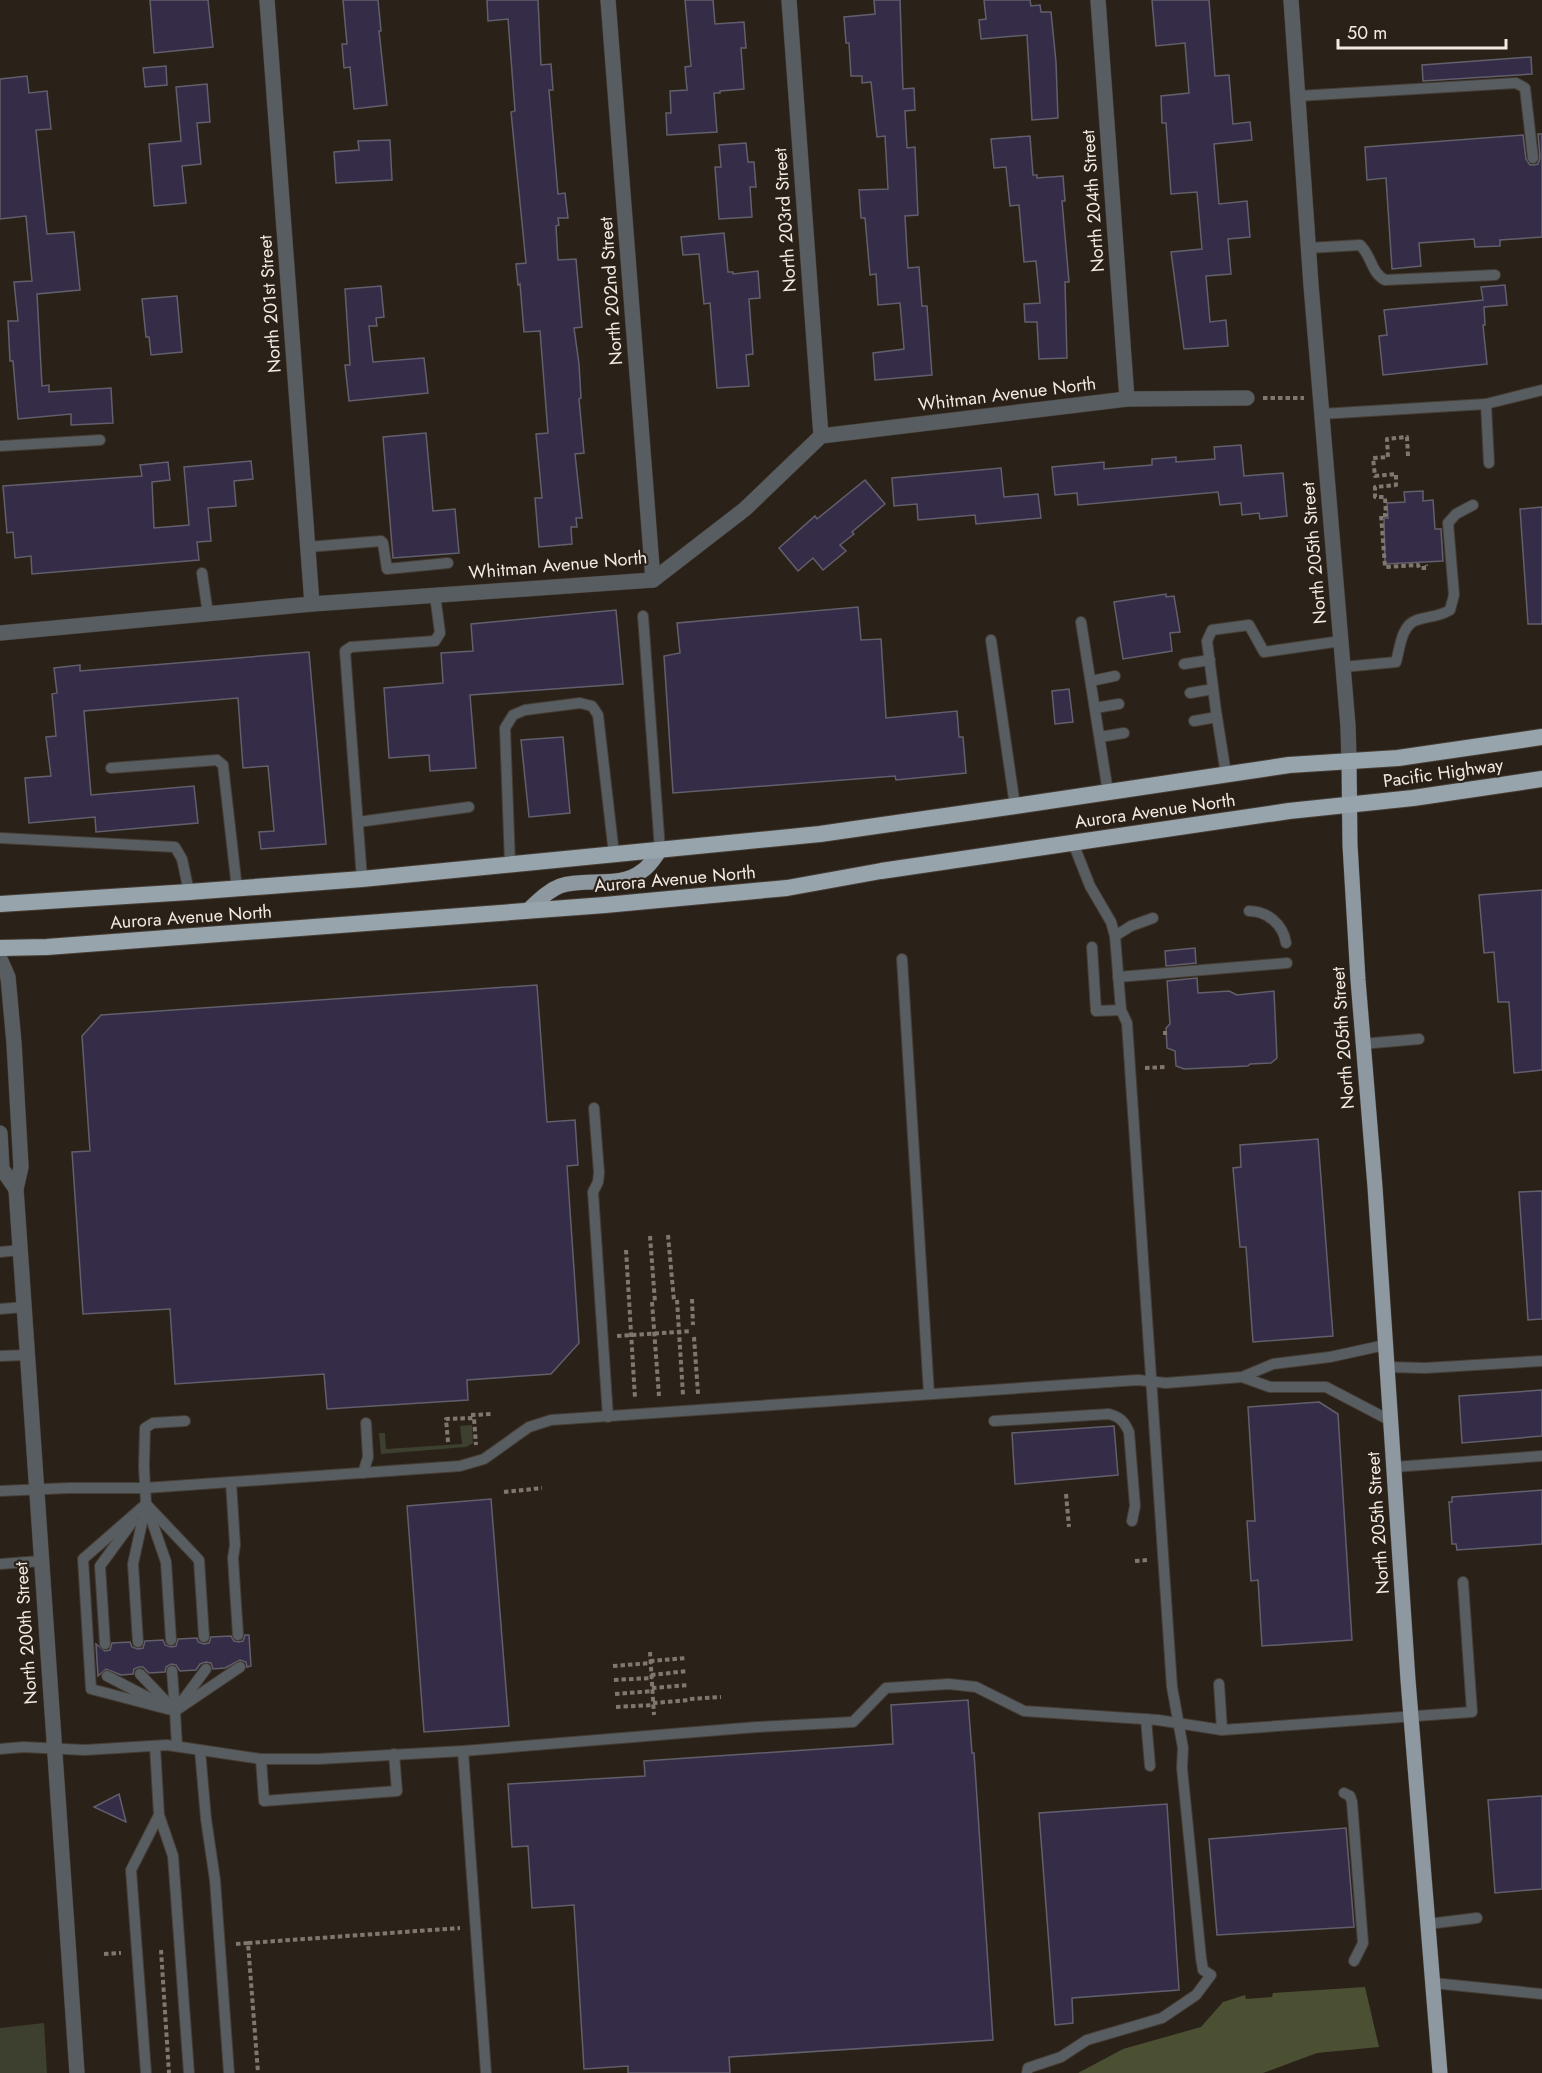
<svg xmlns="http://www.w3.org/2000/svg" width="1542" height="2073" font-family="Jost,sans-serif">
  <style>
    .green { fill: #3d402e }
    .forest { fill: #4c5033 }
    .building { fill: #352d47; stroke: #625f6c; stroke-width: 1.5 }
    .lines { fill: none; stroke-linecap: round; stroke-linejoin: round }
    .service-casing { stroke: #463d35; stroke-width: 12 }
    .minor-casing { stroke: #463d35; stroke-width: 16 }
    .tertiary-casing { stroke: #463d35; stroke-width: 16 }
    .primary-casing { stroke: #463d35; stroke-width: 16 }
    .trunk-casing { stroke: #463d35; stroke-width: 18 }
    .path { stroke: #807870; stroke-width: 4; stroke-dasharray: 4.5 3; stroke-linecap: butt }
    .service { stroke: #585d61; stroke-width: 10 }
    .minor { stroke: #585d61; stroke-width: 15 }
    .tertiary { stroke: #585d61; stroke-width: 15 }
    .primary { stroke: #8d98a0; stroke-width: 15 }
    .trunk { stroke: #97a4ac; stroke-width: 16 }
    .labels { text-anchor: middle; stroke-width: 4.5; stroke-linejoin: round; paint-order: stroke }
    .street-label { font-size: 18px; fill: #f2ebe5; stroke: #2a2118 }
  </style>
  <rect width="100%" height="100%" fill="#2a2118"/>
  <g class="green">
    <polygon points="472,1425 473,1443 466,1447 381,1454 379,1433 385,1433 386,1449 462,1444 460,1426"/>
    <polygon points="44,2023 47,2073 0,2073 0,2028"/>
  </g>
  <polygon class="forest" points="1365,1987 1379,2047 1317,2053 1263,2073 1078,2073 1123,2049 1201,2027 1223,2002 1245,1995 1246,1999 1272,1997 1273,1993"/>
  <g class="building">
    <polygon points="150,0 208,0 213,47 154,53"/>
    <polygon points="343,0 378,0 381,31 379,31 387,105 354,109 350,67 344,68 342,44 347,44"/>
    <polygon points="487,0 538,0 541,65 551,64 553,90 549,90 558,194 565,193 568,218 558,218 559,225 556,226 558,260 576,259 582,327 574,328 579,364 581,398 579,399 584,453 575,454 582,518 576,518 577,527 571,527 572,544 539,547 535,498 542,498 536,434 548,433 540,331 524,332 520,284 518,285 516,264 526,263 511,112 515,111 508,19 488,21"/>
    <polygon points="685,0 713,0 715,24 744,22 746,48 741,48 744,89 720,91 720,93 714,93 717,132 667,135 666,113 671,113 670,91 687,90 685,67 691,66"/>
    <polygon points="874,0 900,0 903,89 914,88 915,110 905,111 907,148 915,147 918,215 905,216 908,268 919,267 922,306 927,306 932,375 875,380 873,353 904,349 900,303 878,305 876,274 870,275 865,218 861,218 859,190 888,189 885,136 877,137 871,82 862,83 862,76 851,76 849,43 846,43 844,17 875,14"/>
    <polygon points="984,0 1030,0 1031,6 1040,5 1041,12 1051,12 1056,62 1058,118 1032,120 1027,35 981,39 979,20 986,19"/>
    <polygon points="1152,0 1209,0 1215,76 1229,75 1233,124 1250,122 1252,140 1214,144 1219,204 1247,201 1250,237 1228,239 1231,274 1206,276 1210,322 1226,320 1228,346 1184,349 1171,252 1202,249 1197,192 1171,194 1166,123 1162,123 1161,96 1189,93 1185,43 1156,46"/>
    <polygon points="1531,57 1532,74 1423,81 1422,65"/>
    <polygon points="166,66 167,85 145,87 143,68"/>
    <polygon points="27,76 29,93 47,91 51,129 36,130 47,234 74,232 80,290 37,294 42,386 49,385 49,392 111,388 113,423 71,425 71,414 18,419 13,361 10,361 8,321 18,321 14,282 32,281 26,216 0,219 0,79"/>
    <polygon points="207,84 210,122 197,123 201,164 182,166 186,203 154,206 149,144 181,141 176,87"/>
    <polygon points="1538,134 1542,134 1542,237 1500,240 1500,246 1475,247 1474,239 1419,243 1421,266 1392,269 1386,178 1367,180 1365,147 1523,135 1526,159 1530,165 1533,165 1538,164 1540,158"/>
    <polygon points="1030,136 1033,175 1037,175 1037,178 1063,176 1065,201 1062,201 1069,282 1065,282 1067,358 1039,359 1037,322 1025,322 1024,304 1040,303 1036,261 1024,262 1019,205 1010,206 1006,167 994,168 991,139"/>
    <polygon points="390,140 392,180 336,183 334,152 359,150 358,141"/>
    <polygon points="746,143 748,162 754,162 756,187 750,187 752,217 719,219 715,167 721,167 719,145"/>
    <polygon points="724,233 728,272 733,272 733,274 758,271 760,298 749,299 753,354 746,355 749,386 717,388 710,303 704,304 699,254 683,255 681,237"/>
    <polygon points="1505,285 1507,305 1484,307 1485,325 1483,325 1487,364 1383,375 1379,336 1387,335 1384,310 1483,300 1481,287"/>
    <polygon points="381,286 384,317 376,318 377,326 369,326 373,362 424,358 428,393 349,401 345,365 350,365 345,289"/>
    <polygon points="177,296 182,352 151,355 149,337 146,337 142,299"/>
    <polygon points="426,433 433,511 455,509 459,553 393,558 383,437"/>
    <polygon points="1241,445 1244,476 1283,473 1287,516 1260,519 1259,513 1242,515 1241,503 1220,505 1218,492 1078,505 1077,493 1055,495 1052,467 1104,462 1104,469 1152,465 1152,459 1176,457 1176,462 1215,459 1214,447"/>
    <polygon points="251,461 253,479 234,481 236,506 208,508 211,541 197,542 199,560 32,574 31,556 15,558 13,532 7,533 3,486 142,476 140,465 168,462 170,480 152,482 154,528 189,525 184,467"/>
    <polygon points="1001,468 1004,497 1038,494 1041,518 976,524 975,515 918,520 917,504 894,506 892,478"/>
    <polygon points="865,480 885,504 852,532 854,534 840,545 846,551 823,570 813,558 798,571 779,548 815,516 817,519"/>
    <polygon points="1423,491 1423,501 1433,500 1435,529 1441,529 1443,561 1385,564 1384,518 1388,518 1387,503 1405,502 1404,492"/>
    <polygon points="1542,507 1542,624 1528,624 1520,509"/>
    <polygon points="1166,594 1166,597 1174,596 1180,632 1170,633 1172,651 1123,659 1114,602"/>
    <polygon points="858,607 861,640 881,639 886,718 957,711 959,737 963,737 966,773 896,780 895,776 673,793 664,656 680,653 677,623"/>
    <polygon points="616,610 623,684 470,695 476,768 430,771 429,755 389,758 384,688 443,683 441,653 473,651 471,624"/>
    <polygon points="309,652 326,844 261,849 259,832 274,831 268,766 243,768 238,698 84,711 91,795 194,786 198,823 96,832 95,817 29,823 25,778 51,776 46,737 56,736 52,694 57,693 54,668 80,665 80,671"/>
    <polygon points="1069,689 1073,722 1055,724 1052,691"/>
    <polygon points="563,737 570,813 529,817 521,740"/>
    <polygon points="1542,890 1542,1070 1514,1073 1509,1002 1498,1002 1494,952 1484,953 1479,895"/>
    <polygon points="1195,948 1196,963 1166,966 1165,951"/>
    <polygon points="1197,978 1198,993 1229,991 1237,995 1274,991 1277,1058 1271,1063 1250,1064 1248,1066 1184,1069 1176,1066 1175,1051 1167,1048 1166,1028 1170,1024 1167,981"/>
    <polygon points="537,985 547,1122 575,1120 578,1165 567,1166 579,1343 551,1374 467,1380 468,1400 327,1409 324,1374 175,1384 170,1309 83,1314 72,1152 90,1151 82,1036 101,1015"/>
    <polygon points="1318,1139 1333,1336 1253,1342 1246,1247 1240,1247 1233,1168 1241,1167 1240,1145"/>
    <polygon points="1542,1191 1542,1319 1528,1320 1519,1192"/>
    <polygon points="1542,1390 1542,1436 1462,1443 1459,1396"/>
    <polygon points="1319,1402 1338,1414 1352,1640 1262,1646 1258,1580 1251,1581 1247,1521 1255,1521 1248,1407"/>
    <polygon points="1114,1426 1118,1475 1015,1484 1012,1433"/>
    <polygon points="1542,1490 1542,1544 1457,1550 1456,1544 1452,1544 1449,1502 1452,1502 1452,1497"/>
    <polygon points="491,1499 509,1726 424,1732 407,1506"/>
    <polygon points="245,1635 249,1635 251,1666 247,1667 246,1662 240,1660 225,1668 213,1669 211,1663 206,1662 200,1664 196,1670 180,1671 176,1665 171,1664 166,1667 165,1672 149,1673 143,1667 139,1667 134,1669 133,1674 121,1675 106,1669 98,1676 96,1644 105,1651 110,1650 112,1643 130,1642 132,1647 138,1649 143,1648 145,1641 163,1640 165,1645 171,1647 176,1646 178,1639 197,1638 198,1642 204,1644 209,1643 211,1637 231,1636 234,1641 239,1642 243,1641"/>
    <polygon points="968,1700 972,1753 974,1753 993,2040 729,2057 730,2073 628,2073 628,2066 584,2069 574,1905 532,1908 528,1846 512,1847 508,1784 645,1776 644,1761 893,1744 891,1705"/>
    <polygon points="119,1794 126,1822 94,1807"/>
    <polygon points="1542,1796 1542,1889 1495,1893 1488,1800"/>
    <polygon points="1167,1804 1179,1990 1072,1998 1073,2023 1055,2025 1039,1813"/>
    <polygon points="1346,1828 1354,1927 1217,1935 1209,1839"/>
  </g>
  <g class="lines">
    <defs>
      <g id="service">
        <polyline points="1298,96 1516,83 1525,88 1533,158"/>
        <path d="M 1308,248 L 1360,245 C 1372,256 1371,273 1385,280 L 1495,275"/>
        <polyline points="1486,404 1489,463"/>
        <polyline points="1321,414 1486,404 1542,390"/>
        <polyline points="0,446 100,440"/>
        <polyline points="308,547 381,541 383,543 387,569 448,563"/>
        <polyline points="202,573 208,614"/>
        <polyline points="643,616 660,850"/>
        <polyline points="1081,622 1108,792"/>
        <polyline points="991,640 1015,806"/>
        <polyline points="1184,664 1210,660"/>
        <path d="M 1343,667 L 1396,662 C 1400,648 1401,625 1417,620 C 1431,615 1436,618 1450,610 L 1454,595 L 1448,523 L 1456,514 L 1473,505"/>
        <polyline points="1091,681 1115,676"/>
        <polyline points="1190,693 1213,689"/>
        <polyline points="1095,708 1119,704"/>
        <polyline points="1194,721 1217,717"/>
        <polyline points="1100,737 1124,733"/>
        <polyline points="111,768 217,760 223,765 237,889"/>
        <polyline points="1226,774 1216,711 1207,641 1212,630 1249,625 1264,652 1341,641"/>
        <polyline points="358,822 469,807"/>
        <polyline points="0,838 175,847 182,859 189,892"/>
        <polyline points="510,863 505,728 513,715 525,710 580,703 592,706 598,715 614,854"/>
        <polyline points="362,879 345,651 351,647 435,641 440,633 435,595"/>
        <path d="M 1249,911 C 1267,911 1283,924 1286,943"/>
        <polyline points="1115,936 1131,926 1153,918"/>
        <polyline points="1092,947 1096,1011 1121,1010"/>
        <polyline points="902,959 929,1394"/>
        <polyline points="1118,977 1287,963"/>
        <polyline points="1362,1044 1419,1039"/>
        <polyline points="594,1108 599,1173 598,1182 593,1192 608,1417"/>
        <polyline points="0,1252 20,1250"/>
        <polyline points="0,1309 24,1307"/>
        <polyline points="0,1356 27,1355"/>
        <polyline points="1387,1367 1425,1368 1542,1361"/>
        <polyline points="1242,1377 1270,1387 1326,1387 1391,1421"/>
        <path d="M 994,1421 L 1109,1414 C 1120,1417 1124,1421 1129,1432 L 1135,1506 L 1132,1521"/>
        <polyline points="1394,1467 1542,1456"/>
        <polyline points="363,1473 368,1457 366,1423"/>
        <polyline points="231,1482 235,1545 233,1558 238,1635"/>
        <polyline points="0,1491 69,1488 145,1488 460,1466 484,1459 529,1427 551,1420 1138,1380 1166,1383 1242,1377 1273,1364 1330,1357 1385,1345"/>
        <polyline points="146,1504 83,1559 91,1689 175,1711 240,1667"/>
        <polyline points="146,1504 199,1560 204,1637"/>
        <polyline points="147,1507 166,1562 171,1640"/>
        <polyline points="0,1564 41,1561"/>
        <polyline points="138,1642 133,1564 146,1504 144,1467 145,1428 153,1423 185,1421"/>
        <polyline points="105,1644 100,1566 133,1521"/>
        <polyline points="172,1671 175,1711"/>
        <polyline points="140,1674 175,1711 177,1746"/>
        <polyline points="107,1676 159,1703"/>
        <polyline points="1219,1684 1222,1730"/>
        <polyline points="180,1704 206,1669"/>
        <polyline points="1146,1719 1150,1766"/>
        <polyline points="155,1746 159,1815 173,1856 189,2073"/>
        <polyline points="0,1749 23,1747 85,1750 167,1745 261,1759 318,1759 463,1751 757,1727 853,1722 886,1688 949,1684 976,1687 1024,1711 1158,1720 1222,1730 1472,1712 1463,1582"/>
        <polyline points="200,1750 206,1819 215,1880 229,2073"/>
        <polyline points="463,1751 486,2073"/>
        <polyline points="261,1759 264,1801 397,1791 394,1754"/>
        <polyline points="1344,1793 1350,1796 1352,1802 1363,1943 1354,1961"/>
        <polyline points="1428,1924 1477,1918"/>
        <polyline points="1433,1983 1542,1994"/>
        <polyline points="146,2073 131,1870 159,1815"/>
        <polyline points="1027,2073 1028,2068 1061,2057 1087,2040 1162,2018 1196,1995 1211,1975 1203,1970 1201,1958 1182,1768 1183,1748 1172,1687 1127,1023 1121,1010 1115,936 1111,922 1090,886 1073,843"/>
      </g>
      <g id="minor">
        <polyline points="267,0 312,604"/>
        <polyline points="608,0 653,580"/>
        <polyline points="789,0 821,436"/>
        <polyline points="1098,0 1127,399"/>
        <polyline points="0,633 312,604 653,580 745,509 821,436 1127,399 1247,398"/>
      </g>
      <g id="tertiary">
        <polyline points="1291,0 1311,285 1348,726 1349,761"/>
        <polyline points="0,959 8,977 14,1043 21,1167 16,1189 77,2073"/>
        <polyline points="0,1133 2,1169 16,1189"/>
      </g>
      <g id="primary">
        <polyline points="1349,761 1350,845 1358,980 1375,1187 1408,1680 1440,2073"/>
        <path d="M 527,911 C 537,902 547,891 560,886 C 586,877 620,889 642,871 C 650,866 655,857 660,850"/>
      </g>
      <g id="trunk">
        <polyline points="0,904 189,892 362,879 820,834 1015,806 1289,765 1398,758 1542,737"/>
        <polyline points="0,948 47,947 605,905 787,888 881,871 1289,811 1413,798 1542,779"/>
      </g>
    </defs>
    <use href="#service" class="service-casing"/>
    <use href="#minor" class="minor-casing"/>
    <use href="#tertiary" class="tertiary-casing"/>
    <use href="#primary" class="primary-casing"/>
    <use href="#trunk" class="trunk-casing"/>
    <g class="path">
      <polyline points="1263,398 1304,398"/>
      <polyline points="1408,456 1407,437 1387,439 1388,457 1373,458 1375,476 1396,474 1396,485 1375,487 1375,497 1385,497 1386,515 1381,515 1385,567 1418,565 1419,568 1427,568 1426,565"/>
      <polyline points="1163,1033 1167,1033"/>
      <polyline points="1145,1068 1165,1067"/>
      <polyline points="668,1235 674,1301"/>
      <polyline points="650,1236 655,1302"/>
      <polyline points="626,1250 635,1398"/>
      <polyline points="692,1299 693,1325"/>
      <polyline points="677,1300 683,1395"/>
      <polyline points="652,1302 659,1396"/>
      <polyline points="617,1336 691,1331"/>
      <polyline points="694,1337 698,1394"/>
      <polyline points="471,1415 493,1414"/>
      <polyline points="448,1442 446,1419 474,1418 476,1445"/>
      <polyline points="504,1492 542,1488"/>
      <polyline points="1066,1494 1069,1527"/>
      <polyline points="1135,1561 1148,1560"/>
      <polyline points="650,1652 654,1715"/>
      <polyline points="650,1661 687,1658"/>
      <polyline points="613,1666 651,1663"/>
      <polyline points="651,1675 688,1671"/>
      <polyline points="614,1680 652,1678"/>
      <polyline points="652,1688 689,1685"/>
      <polyline points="615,1694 653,1691"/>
      <polyline points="690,1699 721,1697"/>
      <polyline points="653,1703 690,1700"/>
      <polyline points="616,1707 654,1705"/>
      <polyline points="248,1943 460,1928"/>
      <polyline points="236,1944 248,1943 258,2073"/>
      <polyline points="161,1950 169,2073"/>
      <polyline points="104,1954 121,1953"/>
    </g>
    <use href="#service" class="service"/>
    <use href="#minor" class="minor"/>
    <use href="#tertiary" class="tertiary"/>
    <use href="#primary" class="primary"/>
    <use href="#trunk" class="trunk"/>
  </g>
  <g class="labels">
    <g class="street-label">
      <text transform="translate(1093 201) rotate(-94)" y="6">North 204th Street</text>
      <text transform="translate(785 220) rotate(-94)" y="6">North 203rd Street</text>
      <text transform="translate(611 291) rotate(-94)" y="6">North 202nd Street</text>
      <text transform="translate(270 304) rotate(-94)" y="6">North 201st Street</text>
      <text transform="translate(1007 394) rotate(-7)" y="6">Whitman Avenue North</text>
      <text transform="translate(1314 553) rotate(-95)" y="6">North 205th Street</text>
      <text transform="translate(558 565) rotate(-5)" y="6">Whitman Avenue North</text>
      <text transform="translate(1443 773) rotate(-8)" y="6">Pacific Highway</text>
      <text transform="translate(1155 811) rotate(-8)" y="6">Aurora Avenue North</text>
      <text transform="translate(675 879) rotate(-5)" y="6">Aurora Avenue North</text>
      <text transform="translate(191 917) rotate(-4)" y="6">Aurora Avenue North</text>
      <text transform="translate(1343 1038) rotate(-94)" y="6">North 205th Street</text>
      <text transform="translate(1378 1523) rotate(-94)" y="6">North 205th Street</text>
      <text transform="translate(26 1633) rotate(-94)" y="6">North 200th Street</text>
    </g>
  </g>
  <path d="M1338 39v9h168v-9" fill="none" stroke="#f2ebe5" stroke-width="3"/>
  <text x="1347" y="39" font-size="18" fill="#f2ebe5" stroke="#2a2118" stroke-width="4.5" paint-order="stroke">50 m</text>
</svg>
